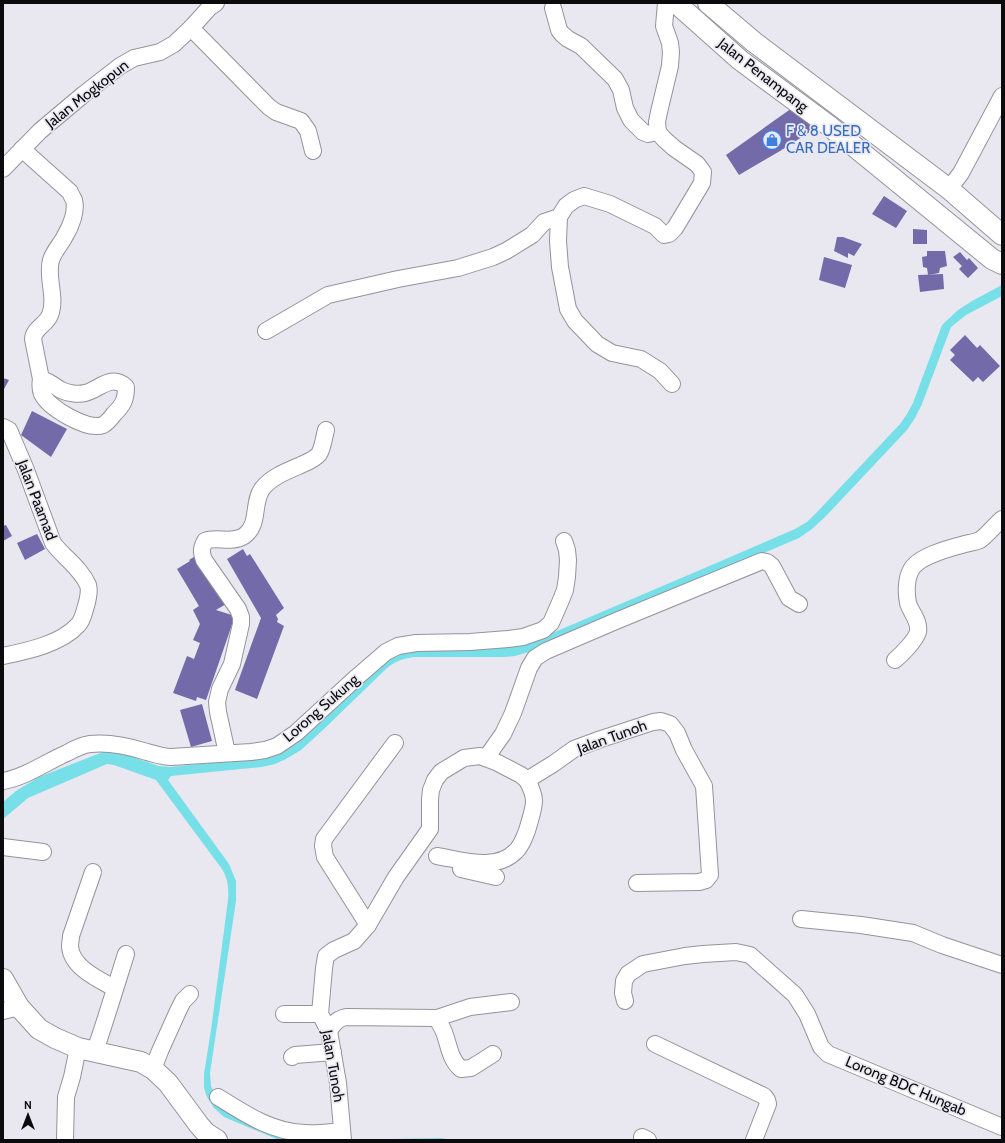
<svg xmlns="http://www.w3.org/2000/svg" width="1005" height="1143" font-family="Cabin,sans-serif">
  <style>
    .water { fill: #77dfe7 }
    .building { fill: #736aaa }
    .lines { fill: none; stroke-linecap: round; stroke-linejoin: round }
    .minor-casing { stroke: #94939b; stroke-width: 18 }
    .major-casing { stroke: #94939b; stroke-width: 22 }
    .minor { stroke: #fff; stroke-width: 16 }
    .major { stroke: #fff; stroke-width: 20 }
    .labels { text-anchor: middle; stroke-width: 3.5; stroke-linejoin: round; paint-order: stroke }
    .street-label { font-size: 15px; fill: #0b0b0d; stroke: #e9e8f0 }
    .shop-label { font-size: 15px; fill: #366cbe; stroke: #e9e8f0; text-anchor: start }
  </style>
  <rect width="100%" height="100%" fill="#e9e8f0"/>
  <g class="water">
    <path d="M 1002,285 L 1002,296 L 966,315 L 951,327 L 922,404 L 915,418 L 907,430 L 826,516 L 812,529 L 799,538 L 539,649 L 515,656 L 504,657 L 415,657 C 404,658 396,661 387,668 L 325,728 L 301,750 L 286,759 L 275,764 L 262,767 L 171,776 L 168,780 L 229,864 L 236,881 L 236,901 L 210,1073 L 211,1086 L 215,1095 L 304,1140 L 279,1140 L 224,1117 L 214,1108 L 207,1097 L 204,1088 L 204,1074 L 211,1030 L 228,900 C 229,888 228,879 222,869 L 156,780 L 114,765 L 107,764 L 28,798 L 3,819 L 3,802 L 16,791 L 39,777 L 103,752 L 115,751 L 159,766 L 170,767 L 261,758 L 389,657 L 416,649 L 504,648 L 522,645 L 536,640 L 700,570 L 795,529 L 807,522 L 819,510 L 900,424 L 907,414 L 913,403 L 942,325 L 958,310 L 972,301 Z"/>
    <polygon points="441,1138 453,1140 330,1140 342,1140"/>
  </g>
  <g class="building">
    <polygon points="792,108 816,128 780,151 739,175 726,155"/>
    <polygon points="884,196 907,211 896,228 872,214"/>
    <polygon points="913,229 927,230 927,244 913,244"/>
    <polygon points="837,237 843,237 862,244 854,256 848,253 848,258 834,251"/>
    <polygon points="927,251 945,251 947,266 940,268 939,273 928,275 927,268 923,267 922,257 927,256"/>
    <polygon points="960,252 967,260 969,258 978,268 968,278 959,269 962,266 953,257"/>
    <polygon points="824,257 852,265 845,288 819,280"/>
    <polygon points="943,274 944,289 920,292 918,275"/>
    <polygon points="965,335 977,348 980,345 1000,366 983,382 978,377 973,382 950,360 955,355 950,350"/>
    <polygon points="3,378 9,380 3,391"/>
    <polygon points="32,411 67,429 51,457 21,435"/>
    <polygon points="6,525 12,536 3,541 3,526"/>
    <polygon points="37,534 45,549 25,560 17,543"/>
    <polygon points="243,549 247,556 250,554 284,608 276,615 278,619 277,622 284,626 257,699 235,690 261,618 227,559"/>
    <polygon points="197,555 226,604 216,610 235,616 206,700 197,697 196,701 173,693 187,656 194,659 200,643 193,640 200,624 193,610 199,606 177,569 190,561 189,560"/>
    <polygon points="202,704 212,741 191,747 180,710"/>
  </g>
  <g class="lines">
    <defs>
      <g id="minor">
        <polyline points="553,8 559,30 562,34 568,39 581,46 615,79 621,90 625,108 631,120 643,132 648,134 658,132"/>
        <polyline points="191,28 269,107 276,112 301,121 308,131 313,151"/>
        <path d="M 22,149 L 70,192 C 71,195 73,198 74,200 C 77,211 71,226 65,236 C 61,244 54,251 51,260 C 46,278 57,297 50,315 C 46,325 34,328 33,339 L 41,379 C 40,385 40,389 42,394 C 49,408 87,431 103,425 C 107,423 111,418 114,414 C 123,405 126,400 126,387 C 111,373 99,390 85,393 C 78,395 67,393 61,390 C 54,386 49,381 41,379"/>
        <polyline points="3,169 40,131 84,94 120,66 134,58 160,52 174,44 191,28 210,7 216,3"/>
        <polyline points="949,189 961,173 1002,96"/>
        <polyline points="559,217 558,241 560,267 568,309 575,321 597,344 612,353 641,359 660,371 672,384"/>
        <polyline points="266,331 328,295 398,279 458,268 493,257 506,251 532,235 544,222 559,217 566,206 574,200 584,196 610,204 655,226 664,235 669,234 675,228 702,183 703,172 697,164 674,148 664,139 658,132 657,122 659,112 670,66 671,52 670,43 664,26 666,3"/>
        <path d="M 3,427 L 9,430 L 26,470 L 53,543 C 64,558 80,567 88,585 C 90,591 88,599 86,606 C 84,612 83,620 78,625 C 61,644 27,651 3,656"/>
        <path d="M 895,660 C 902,654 915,641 918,632 C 920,621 911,613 908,603 C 906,593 906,579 911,570 C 918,556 950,548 965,544 C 969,543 976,542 980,540 C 987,535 995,525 1002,519"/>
        <path d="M 227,753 L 218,712 L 217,702 L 220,689 L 232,664 L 241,624 L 241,617 L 238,609 L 204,560 C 201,551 201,549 205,541 C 217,536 231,544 244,536 C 260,525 252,503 262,489 C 271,477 287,471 301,465 C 307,462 314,460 319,454 C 323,448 324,437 326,430"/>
        <polyline points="486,758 503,734 513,713 529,668 535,658 546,651 616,621 762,561 767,562 772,566 789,598 799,604"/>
        <path d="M 3,781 C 26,777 46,762 67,753 C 74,749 82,745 90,744 C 109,742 128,746 147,752 C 155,754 162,757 171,757 L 251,752 L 265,750 L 277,746 L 296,733 L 357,677 L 386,652 L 398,646 L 416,643 L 470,642 L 508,639 L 523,637 L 543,630 L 551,623 L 561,600 L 565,590 L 567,577 L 568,560 L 567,550 L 564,541"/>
        <polyline points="3,847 43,852"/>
        <path d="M 437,856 C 462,860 496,872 516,851 C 522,845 527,832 529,824 C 535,803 537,799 527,780"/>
        <polyline points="461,869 496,877"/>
        <path d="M 93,872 L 71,936 C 71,939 70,943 70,946 C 71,967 98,979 114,988"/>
        <polyline points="801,919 861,925 913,933 942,945 1002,965"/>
        <polyline points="368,925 325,857 323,846 324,839 395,743"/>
        <polyline points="625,1001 623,993 624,981 628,974 643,964 685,956 703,954 736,952 750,955 795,995 807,1014 821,1047 828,1054 1002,1127"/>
        <polyline points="3,1011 19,1007"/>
        <polyline points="284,1014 320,1014"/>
        <path d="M 437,1018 C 439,1023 442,1027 444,1032 C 449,1045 450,1060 461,1069 L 471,1068 L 493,1054"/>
        <path d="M 329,1031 C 334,1023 337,1019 346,1017 L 437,1018 L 470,1007 L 511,1002"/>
        <polyline points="655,1044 764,1096 767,1100 768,1104 754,1140"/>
        <path d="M 95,1051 C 106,1019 116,986 126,954"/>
        <polyline points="292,1057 295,1055 333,1052"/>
        <polyline points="153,1069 160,1051 178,1011 183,1001 190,994"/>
        <path d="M 218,1097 C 245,1114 272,1132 305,1133 C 318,1134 330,1132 342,1131"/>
        <polyline points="642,1137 648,1140"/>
        <polyline points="65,1140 66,1097 72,1077 78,1048"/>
        <polyline points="343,1140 338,1083 329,1031 320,1014 324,968 326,956 334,950 354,941 368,925 396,877 430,829 430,799 431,790 435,780 441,772 464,758 480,756 496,762 521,775 527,780 553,764 574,749 601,739 653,722 661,721 670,724 677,733 684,750 704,786 710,875 706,880 699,882 637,883"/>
      </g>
      <g id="major">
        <polyline points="676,3 740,60 828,125 992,259 1002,264"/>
        <polyline points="708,3 754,42 949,189 1002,235"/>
        <polyline points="3,979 19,1007 39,1029 55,1038 78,1048 141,1062 153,1069 168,1083 199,1125 206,1133 217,1140"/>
      </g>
    </defs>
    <use href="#minor" class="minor-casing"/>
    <use href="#major" class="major-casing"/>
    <use href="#minor" class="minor"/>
    <use href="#major" class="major"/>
  </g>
  <defs>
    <symbol id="shop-ring" viewBox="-11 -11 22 22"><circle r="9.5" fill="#e9e8f0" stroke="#3f7fe0" stroke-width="1.5"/><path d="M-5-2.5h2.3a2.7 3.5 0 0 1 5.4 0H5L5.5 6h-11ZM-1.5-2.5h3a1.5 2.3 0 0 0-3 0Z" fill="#3f7fe0"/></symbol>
  </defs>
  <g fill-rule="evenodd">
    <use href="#shop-ring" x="761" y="129" width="22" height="22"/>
  </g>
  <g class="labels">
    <g class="street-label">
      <text transform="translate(763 75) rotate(38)" y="5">Jalan Penampang</text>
      <text transform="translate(87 94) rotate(-38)" y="5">Jalan Mogkopun</text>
      <text transform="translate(37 500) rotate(69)" y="5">Jalan Paamad</text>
      <text transform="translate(321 708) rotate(-41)" y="5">Lorong Sukung</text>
      <text transform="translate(612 737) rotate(-20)" y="5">Jalan Tunoh</text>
      <text transform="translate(333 1066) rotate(80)" y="5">Jalan Tunoh</text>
      <text transform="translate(906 1086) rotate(23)" y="5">Lorong BDC Hungab</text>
    </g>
    <g class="shop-label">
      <text x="786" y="136">F &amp; 8 USED<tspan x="786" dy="17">CAR DEALER</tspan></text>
    </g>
  </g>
  <rect width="1005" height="1143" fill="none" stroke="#0b0b0d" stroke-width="8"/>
  <g transform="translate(28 1115)" stroke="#e9e8f0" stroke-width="3" paint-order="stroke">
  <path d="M0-3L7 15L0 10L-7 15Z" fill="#0b0b0d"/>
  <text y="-6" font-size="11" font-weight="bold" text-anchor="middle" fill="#0b0b0d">N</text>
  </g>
</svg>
